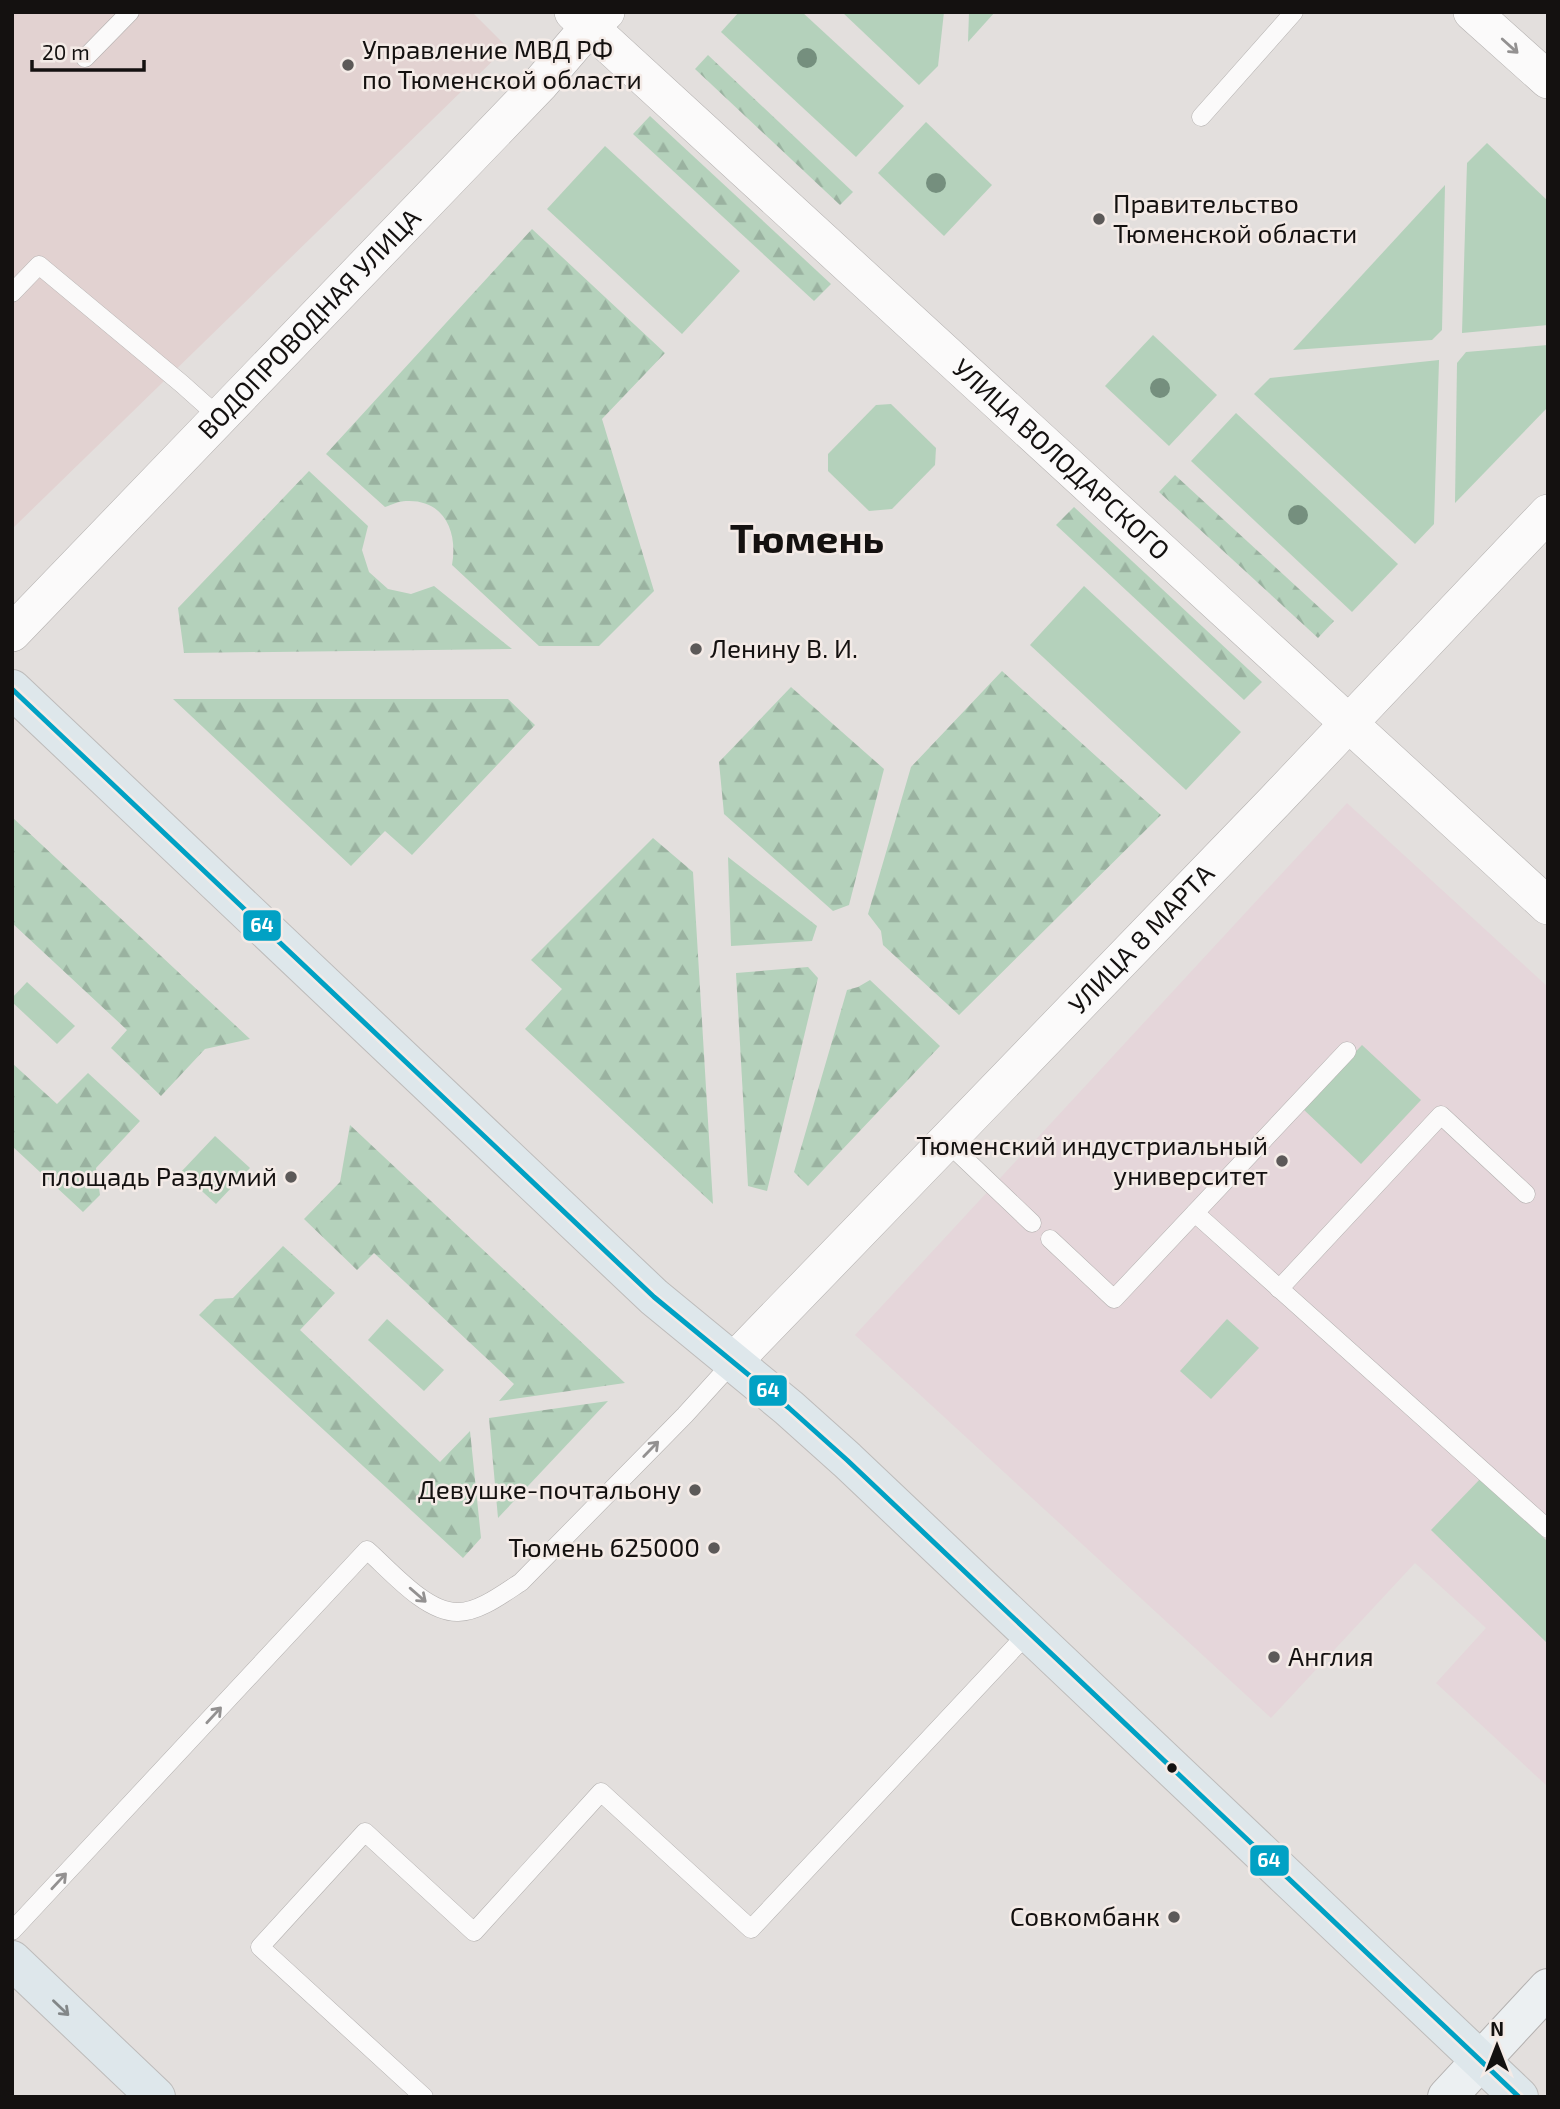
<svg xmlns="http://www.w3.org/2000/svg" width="1560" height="2109" font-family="'Exo 2',sans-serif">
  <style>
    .commercial { fill: #e2d2d1 }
    .education { fill: #e5d6da }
    .green { fill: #b4d1bb }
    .forest { fill: url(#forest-firs) }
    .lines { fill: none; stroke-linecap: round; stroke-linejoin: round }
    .lane-casing { stroke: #b3b0af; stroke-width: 19 }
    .street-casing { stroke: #b3b0af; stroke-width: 38 }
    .secondary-casing { stroke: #b3b0af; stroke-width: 40 }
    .primary-casing { stroke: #bdbbba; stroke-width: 40 }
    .lane { stroke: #fbfafa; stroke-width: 18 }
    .street { stroke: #fbfafa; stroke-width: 37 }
    .secondary { stroke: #ecf0f2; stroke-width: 38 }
    .primary { stroke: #dee7eb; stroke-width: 38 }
    .bus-1-casing { stroke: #f4ebe7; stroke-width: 10 }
    .bus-1 { stroke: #01a1c4; stroke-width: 5 }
    .tree { fill: #758f7e }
    .oneway { stroke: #939191 }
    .oneway2 { stroke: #838788 }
    .poi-dot { fill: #5c5958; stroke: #f4ebe7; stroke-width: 2.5 }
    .bus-dot { fill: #141110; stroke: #f4ebe7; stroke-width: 2.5 }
    .labels { text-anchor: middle; stroke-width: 5; stroke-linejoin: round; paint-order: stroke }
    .poi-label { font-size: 26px; fill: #141110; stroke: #f4ebe7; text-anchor: end }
    .street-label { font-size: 26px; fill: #141110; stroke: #f4ebe7 }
    .town-label { font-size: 40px; font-weight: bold; fill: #141110; stroke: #f4ebe7 }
    .line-badge { stroke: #f4ebe7; stroke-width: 2.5 }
    .badge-label { font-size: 19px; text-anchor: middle; font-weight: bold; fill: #fff }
  </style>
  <defs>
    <pattern id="forest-firs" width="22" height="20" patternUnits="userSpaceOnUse" patternTransform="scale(1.75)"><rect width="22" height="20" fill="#b4d1bb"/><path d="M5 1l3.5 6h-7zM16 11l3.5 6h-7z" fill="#9ab2a0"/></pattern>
  </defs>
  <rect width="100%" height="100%" fill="#e3dfdd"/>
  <polygon class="commercial" points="12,12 472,12 507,47 12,529"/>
  <polygon class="education" points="1347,803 1548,987 1548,1787 1436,1683 1486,1628 1415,1563 1271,1718 855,1335"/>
  <g class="green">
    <polygon points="739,12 802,12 904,106 856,157 721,32"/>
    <polygon points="842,12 944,12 938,66 919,85"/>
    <polygon points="969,12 995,12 968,42"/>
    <polygon points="926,122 992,185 944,236 878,173"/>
    <polygon points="1487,143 1548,201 1548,325 1462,333 1467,163"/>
    <polygon points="605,146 740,271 682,334 547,209"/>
    <polygon points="1445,185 1442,330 1432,340 1293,350"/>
    <polygon points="1153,335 1217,395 1169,446 1105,386"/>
    <polygon points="1548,345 1548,407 1455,503 1457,363 1466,352"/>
    <polygon points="1439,360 1434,524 1415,544 1254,394 1270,378"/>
    <polygon points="891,404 936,448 935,465 892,509 869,511 828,471 828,454 876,405"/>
    <polygon points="1236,413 1398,564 1352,612 1191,461"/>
    <polygon points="1084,586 1241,732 1186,790 1030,645"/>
    <polygon points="27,982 75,1026 57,1044 12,1002 12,998"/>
    <polygon points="1362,1045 1421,1100 1361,1164 1302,1108"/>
    <polygon points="215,1136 250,1168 216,1204 181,1172"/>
    <polygon points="387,1319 444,1370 424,1391 368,1340"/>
    <polygon points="1227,1319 1259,1348 1211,1399 1180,1371"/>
    <polygon points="1482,1477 1548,1542 1548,1644 1431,1530"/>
  </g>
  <g class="forest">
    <polygon points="708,55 853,192 840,205 695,69"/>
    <polygon points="650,116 831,284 814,301 633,134"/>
    <path d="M 532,229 L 665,353 L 602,419 L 654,591 L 599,646 L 539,646 L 452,565 C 458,533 445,499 406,501 C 399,501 391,505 385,507 L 326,454 Z"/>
    <polygon points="309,471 368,526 362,550 369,572 388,589 411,594 434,586 512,649 184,653 178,608"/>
    <polygon points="1175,475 1334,621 1318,638 1159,492"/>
    <polygon points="1074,507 1262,682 1244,700 1056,525"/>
    <polygon points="1002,671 1161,815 959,1015 883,945 881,931 868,914 911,767"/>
    <polygon points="791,687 884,769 849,905 833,911 724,814 719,762"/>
    <polygon points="173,699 508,699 535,725 412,855 385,831 351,866"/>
    <polygon points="12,817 250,1039 205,1049 161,1096 111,1048 127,1030 12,923"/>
    <polygon points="653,838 693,872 713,1204 525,1029 562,989 531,960"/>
    <polygon points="728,857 817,926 812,941 731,946"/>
    <polygon points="808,967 818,978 767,1191 748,1186 736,973"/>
    <polygon points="870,980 940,1046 808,1186 794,1172 847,990 858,987"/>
    <polygon points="12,1063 57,1104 88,1073 140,1121 96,1168 100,1195 83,1212 12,1146"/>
    <polygon points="350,1125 625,1383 499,1401 514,1384 374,1253 357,1270 304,1219 340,1182"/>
    <polygon points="283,1246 335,1293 300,1330 440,1462 470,1431 481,1538 463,1558 199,1315 215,1299 233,1298"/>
    <polygon points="608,1401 498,1518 489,1418"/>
  </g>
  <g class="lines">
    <defs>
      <g id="lane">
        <polyline points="85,58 130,12"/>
        <polyline points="1201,117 1294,12"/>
        <polyline points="12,293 39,265 182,384 220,418"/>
        <polyline points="947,1142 1032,1223"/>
        <polyline points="1195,1213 1548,1529"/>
        <polyline points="1050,1239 1114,1299 1347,1051"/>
        <polyline points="1279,1289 1441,1115 1526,1194"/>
        <path d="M 12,1931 L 367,1550 C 390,1570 425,1612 457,1612 C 478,1613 504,1593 521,1582 L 685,1415 L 733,1362"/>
        <polyline points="424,2097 260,1947 365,1832 474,1932 601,1792 751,1929 1029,1632"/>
      </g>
      <g id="street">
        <path id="s1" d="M 573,12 L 1548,906"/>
        <polyline points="1472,12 1548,80"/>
        <path id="s2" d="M 12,633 L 540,84 L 589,27 L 606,12"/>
        <path id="s3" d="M 733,1362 L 1276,800 L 1548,513"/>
      </g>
      <polyline id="secondary" points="1447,2097 1548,1988"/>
      <g id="primary">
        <polyline points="12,689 654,1297 789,1408 847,1460 1519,2097"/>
        <polyline points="12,1960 156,2097"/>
      </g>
    </defs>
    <use href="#lane" class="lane-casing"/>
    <use href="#street" class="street-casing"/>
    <use href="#secondary" class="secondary-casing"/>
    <use href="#primary" class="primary-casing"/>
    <use href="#lane" class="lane"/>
    <use href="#street" class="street"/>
    <use href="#secondary" class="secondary"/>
    <use href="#primary" class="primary"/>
    <defs>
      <polyline id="bus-1" points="12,689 654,1297 789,1408 847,1460 1519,2097"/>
    </defs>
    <use href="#bus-1" class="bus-1-casing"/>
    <use href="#bus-1" class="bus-1"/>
  </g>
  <g class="tree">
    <circle cx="807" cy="58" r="10"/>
    <circle cx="936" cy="183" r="10"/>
    <circle cx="1160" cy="388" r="10"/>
    <circle cx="1298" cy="515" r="10"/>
  </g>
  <defs><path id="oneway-shaft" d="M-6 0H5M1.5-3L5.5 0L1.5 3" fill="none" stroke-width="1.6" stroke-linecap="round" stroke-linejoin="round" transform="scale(1.75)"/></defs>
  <g class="oneway">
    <use href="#oneway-shaft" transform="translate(1510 46) rotate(42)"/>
    <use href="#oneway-shaft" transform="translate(651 1449) rotate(-46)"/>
    <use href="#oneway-shaft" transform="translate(418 1595) rotate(41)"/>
    <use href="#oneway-shaft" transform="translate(214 1715) rotate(-47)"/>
    <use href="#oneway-shaft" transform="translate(59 1881) rotate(-47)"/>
  </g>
  <use class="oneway2" href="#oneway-shaft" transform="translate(61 2008) rotate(44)"/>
  <g class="poi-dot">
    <circle cx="348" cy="65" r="7"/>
    <circle cx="1099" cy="219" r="7"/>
    <circle cx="696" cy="649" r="7"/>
    <circle cx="1282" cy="1161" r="7"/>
    <circle cx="291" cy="1177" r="7"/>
    <circle cx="695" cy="1490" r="7"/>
    <circle cx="714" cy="1548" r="7"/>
    <circle cx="1274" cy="1657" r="7"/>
    <circle cx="1174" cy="1917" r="7"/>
  </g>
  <circle class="bus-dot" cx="1172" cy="1768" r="6"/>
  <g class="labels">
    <g class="poi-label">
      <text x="362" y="59" text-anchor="start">Управление МВД РФ<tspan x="362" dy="30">по Тюменской области</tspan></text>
      <text x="1113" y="213" text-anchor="start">Правительство<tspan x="1113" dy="30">Тюменской области</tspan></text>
      <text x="710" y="658" text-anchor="start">Ленину В. И.</text>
      <text x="1268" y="1155">Тюменский индустриальный<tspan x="1268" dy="30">университет</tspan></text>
      <text x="277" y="1186">площадь Раздумий</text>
      <text x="681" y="1499">Девушке-почтальону</text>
      <text x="700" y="1557">Тюмень 625000</text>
      <text x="1288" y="1666" text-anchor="start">Англия</text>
      <text x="1160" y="1926">Совкомбанк</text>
    </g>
    <g class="street-label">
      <text dy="9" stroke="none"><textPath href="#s2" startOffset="429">ВОДОПРОВОДНАЯ УЛИЦА</textPath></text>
      <text dy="9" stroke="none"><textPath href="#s1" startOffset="662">УЛИЦА ВОЛОДАРСКОГО</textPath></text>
      <text dy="9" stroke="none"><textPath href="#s3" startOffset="588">УЛИЦА 8 МАРТА</textPath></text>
    </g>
    <g class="town-label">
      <text x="807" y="553">Тюмень</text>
    </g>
  </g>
  <g class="line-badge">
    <rect x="242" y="909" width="40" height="33" rx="7" fill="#01a1c4"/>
    <rect x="748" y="1374" width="40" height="33" rx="7" fill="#01a1c4"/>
    <rect x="1249" y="1844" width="41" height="33" rx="7" fill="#01a1c4"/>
  </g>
  <g class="badge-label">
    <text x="262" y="932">64</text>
    <text x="768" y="1397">64</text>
    <text x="1269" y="1867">64</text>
  </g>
  <rect width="1560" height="2109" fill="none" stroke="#141110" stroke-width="28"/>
  <g transform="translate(1497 2046)" stroke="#f4ebe7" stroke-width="5" paint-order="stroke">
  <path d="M0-5L12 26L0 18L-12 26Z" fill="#141110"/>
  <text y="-10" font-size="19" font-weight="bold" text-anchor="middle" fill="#141110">N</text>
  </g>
  <path d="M32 60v10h112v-10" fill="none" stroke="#141110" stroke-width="3.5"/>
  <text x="42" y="60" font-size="21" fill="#141110" stroke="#f4ebe7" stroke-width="5" paint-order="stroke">20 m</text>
</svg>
